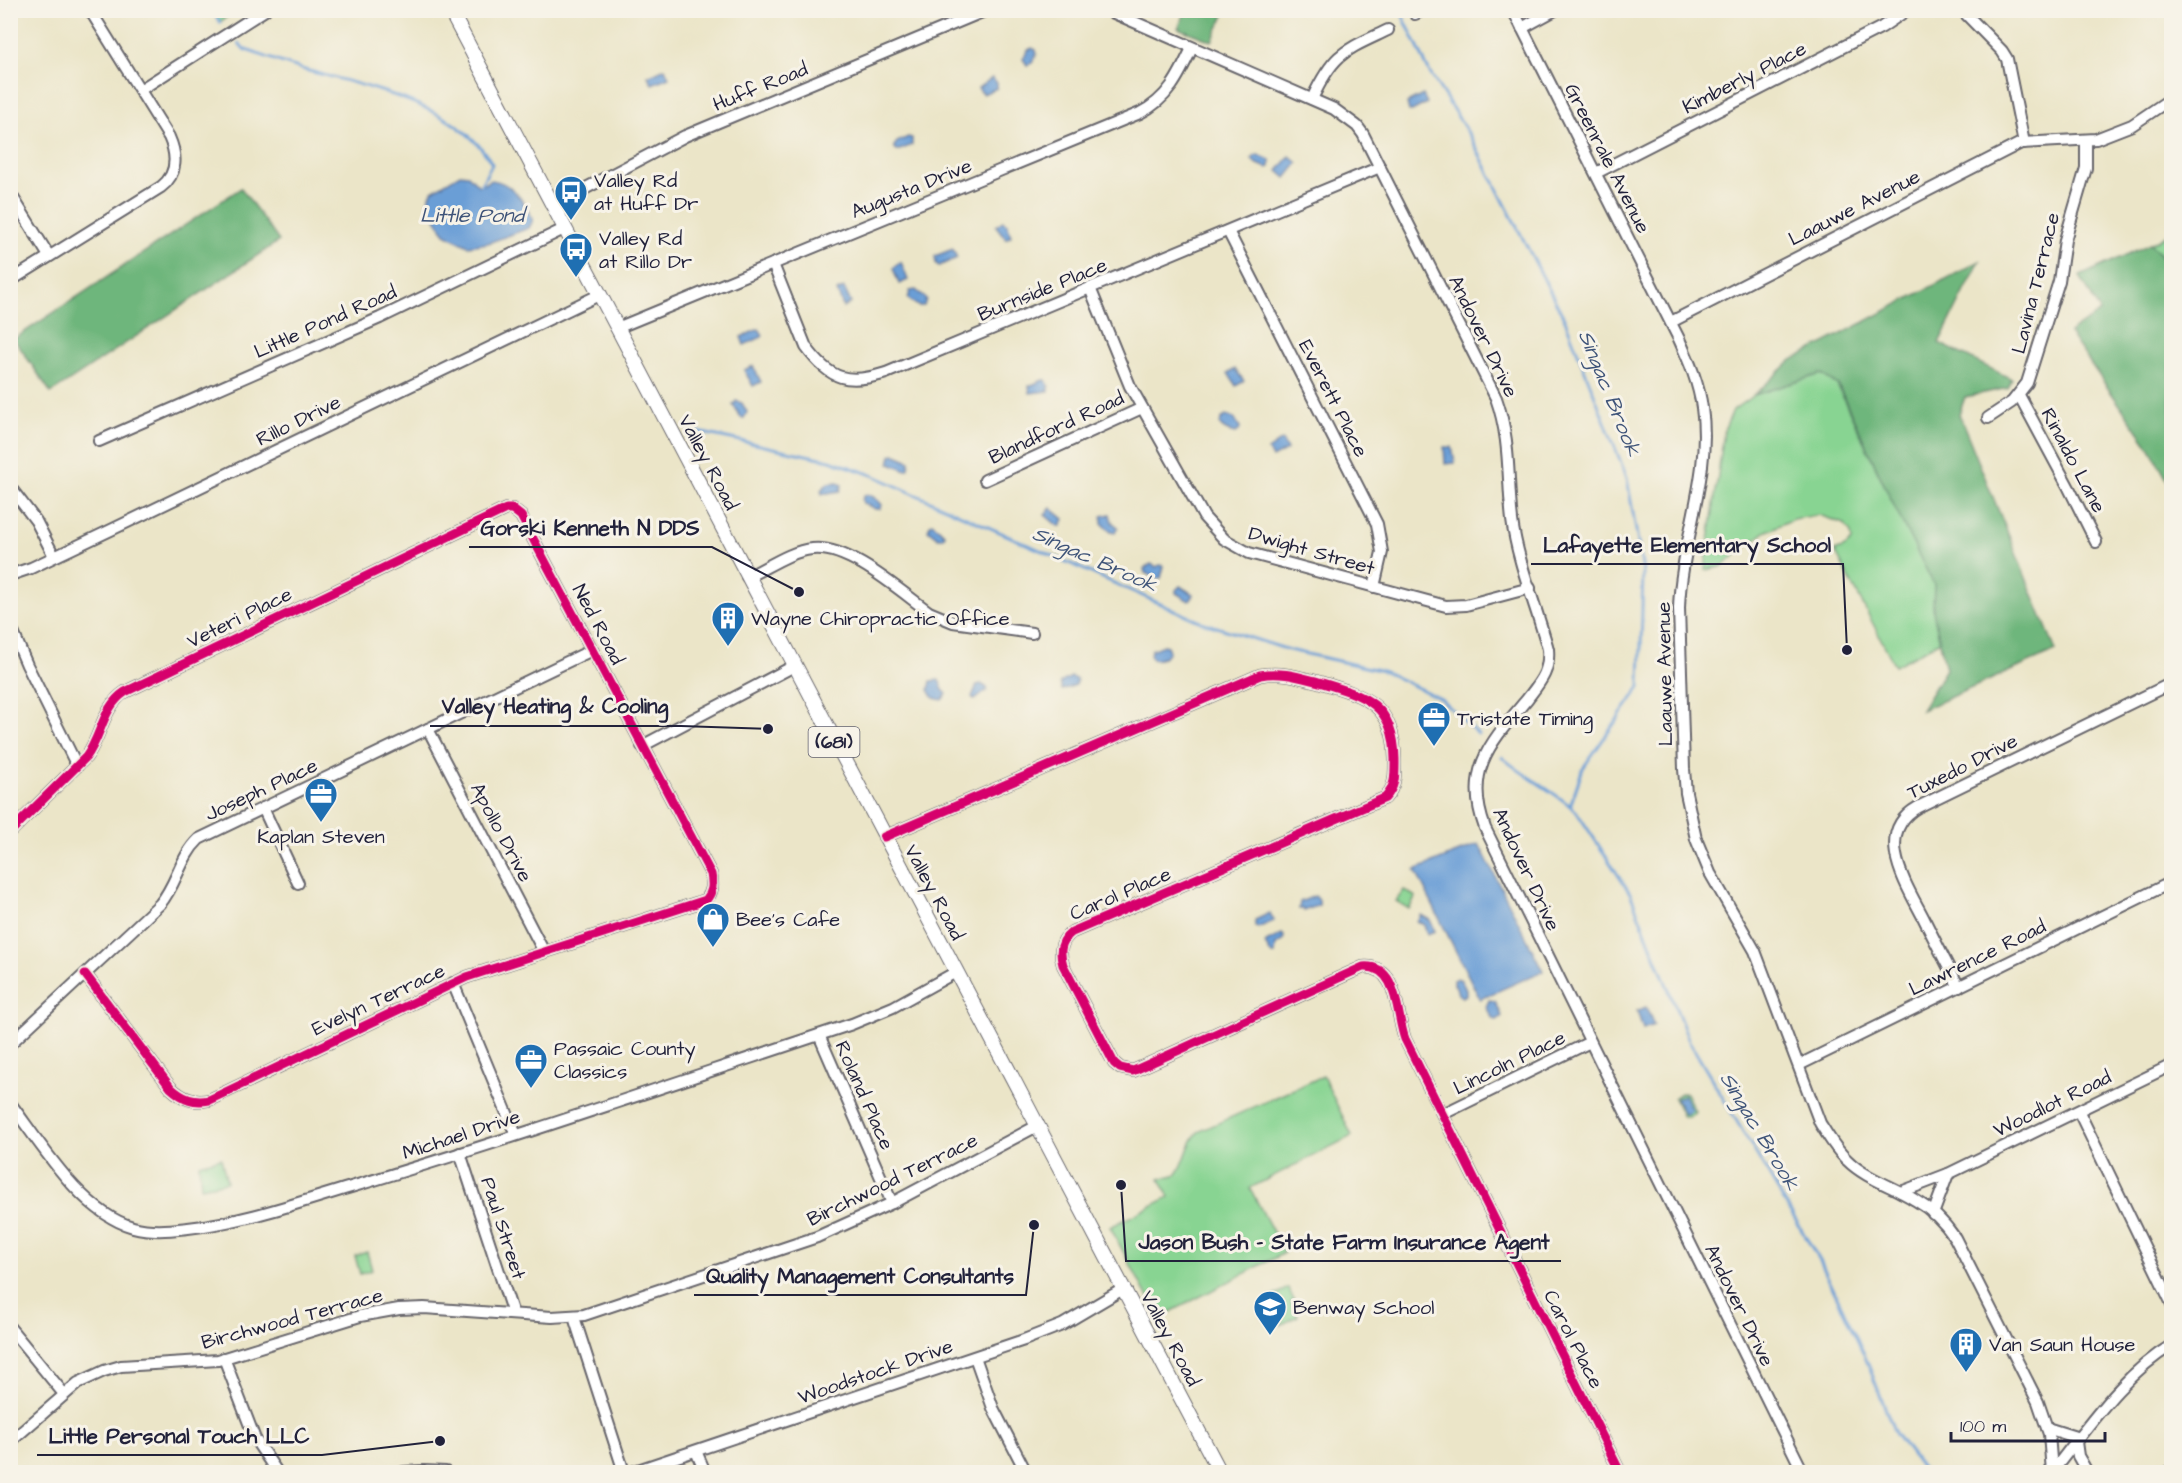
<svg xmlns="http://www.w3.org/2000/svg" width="2182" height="1483" font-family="'Architects Daughter',sans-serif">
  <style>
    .green { fill: #88d492; stroke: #557b66; stroke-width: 1.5 }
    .forest { fill: #6eb67c; stroke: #486c5c; stroke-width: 1.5 }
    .water { fill: #6b9ed6; stroke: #466088; stroke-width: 1.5 }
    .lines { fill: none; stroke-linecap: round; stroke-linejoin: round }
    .stream { stroke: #6b9ed6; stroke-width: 3 }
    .minor-casing { stroke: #68666c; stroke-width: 14 }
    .major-casing { stroke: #68666c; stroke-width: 16 }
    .minor { stroke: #fff; stroke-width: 10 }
    .major { stroke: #fff; stroke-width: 14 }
    .cycleway-casing { stroke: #f7f3e8; stroke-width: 13 }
    .cycleway { stroke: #d6006c; stroke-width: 9 }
    .labels { text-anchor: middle; stroke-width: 6; stroke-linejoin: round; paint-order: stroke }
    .shield { fill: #f7f3e8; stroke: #62616f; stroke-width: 1.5 }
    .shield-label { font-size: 18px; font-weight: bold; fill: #22223b }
    .street-label { font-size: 20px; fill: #22223b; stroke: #f7f3e8 }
    .poi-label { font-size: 20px; fill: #22223b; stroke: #f7f3e8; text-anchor: start }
    .water-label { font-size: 21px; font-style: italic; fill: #3f5479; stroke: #f7f3e8 }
    .leader { fill: none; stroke: #22223b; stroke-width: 2 }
    .callout-dot { fill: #22223b; stroke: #f7f3e8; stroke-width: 2 }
    .callout-label { font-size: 21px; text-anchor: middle; font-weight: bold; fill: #22223b; stroke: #f7f3e8; stroke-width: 6; stroke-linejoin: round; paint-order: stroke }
  </style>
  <rect width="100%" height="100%" fill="#f7f3e8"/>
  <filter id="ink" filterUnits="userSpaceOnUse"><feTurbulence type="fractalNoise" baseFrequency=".0167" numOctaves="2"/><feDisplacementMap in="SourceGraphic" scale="12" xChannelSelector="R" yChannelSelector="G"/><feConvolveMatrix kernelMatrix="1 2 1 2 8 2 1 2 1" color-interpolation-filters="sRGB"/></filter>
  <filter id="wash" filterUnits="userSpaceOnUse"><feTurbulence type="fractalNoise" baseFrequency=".008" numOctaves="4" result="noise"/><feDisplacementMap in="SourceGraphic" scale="24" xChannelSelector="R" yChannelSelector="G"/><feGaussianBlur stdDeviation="1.35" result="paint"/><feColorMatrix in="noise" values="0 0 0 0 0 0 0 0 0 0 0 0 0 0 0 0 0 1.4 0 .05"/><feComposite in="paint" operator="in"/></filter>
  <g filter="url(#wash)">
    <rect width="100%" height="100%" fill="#ebe5c8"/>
    <g class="green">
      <polygon points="211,11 235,11 220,22"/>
      <polygon points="2171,232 2171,265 2150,244"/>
      <polygon points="1821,374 1837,385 1896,510 1934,585 1933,611 1940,641 1895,666 1835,551 1845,547 1852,541 1851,533 1844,524 1819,515 1793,519 1765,532 1721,567 1705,570 1724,431 1733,410 1754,395"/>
      <polygon points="1404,890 1416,897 1409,909 1396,901"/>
      <path d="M 1323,1076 L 1352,1136 L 1250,1188 L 1284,1253 L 1159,1318 L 1110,1227 L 1169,1197 L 1160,1179 L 1177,1174 C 1187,1160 1186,1145 1198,1132 Z"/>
      <path d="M 1681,1093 L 1686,1093 L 1695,1111 C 1692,1116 1689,1118 1683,1117 L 1674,1098 Z"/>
      <polygon points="221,1158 227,1182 201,1187 199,1164"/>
      <polygon points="367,1252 372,1270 360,1274 355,1256"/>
      <polygon points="1288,1288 1294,1300 1291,1302 1298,1316 1281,1325 1268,1299"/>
    </g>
    <g class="forest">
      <polygon points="1186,11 1186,10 1226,11 1212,41 1178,28"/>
      <polygon points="241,188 279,241 51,393 14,339"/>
      <polygon points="2150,244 2171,265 2171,487 2148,445 2069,333 2100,312 2080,276"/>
      <polygon points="1980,261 1939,343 2012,379 2008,388 1965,397 1959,414 2056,651 1921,710 1946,669 1933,611 1934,585 1896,510 1838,385 1821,374 1754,395 1792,360"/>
    </g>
    <g class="water">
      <polygon points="1032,48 1036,50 1037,54 1032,63 1027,65 1023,59 1028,50"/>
      <polygon points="665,68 669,77 652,84 648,76"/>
      <polygon points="992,78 997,83 997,88 983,94 978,88"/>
      <polygon points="1423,95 1427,103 1412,111 1409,111 1407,103"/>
      <polygon points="908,137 912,138 912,145 900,150 896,150 894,146 897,142"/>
      <polygon points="1258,155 1270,160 1270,167 1267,168 1255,163 1252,159 1254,156"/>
      <polygon points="1290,156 1298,163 1286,178 1278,171"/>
      <path d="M 460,174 L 468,175 L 480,187 L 491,180 C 513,182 524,202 533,220 L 529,228 L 488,243 L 468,246 L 445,234 L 427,204 L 432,191 Z"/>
      <polygon points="1003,221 1007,224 1011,236 1006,239 996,226"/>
      <polygon points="953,249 957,258 939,266 936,264 935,256"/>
      <polygon points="901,262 908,280 899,284 893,268"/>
      <polygon points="844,288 851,303 843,307 837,291"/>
      <polygon points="916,290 926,299 924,306 918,306 908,299 910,291"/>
      <polygon points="759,329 763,335 762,337 744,345 741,337"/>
      <polygon points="753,366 761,382 753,386 744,370"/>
      <polygon points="1235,369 1244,381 1236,386 1228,373"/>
      <polygon points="1043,380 1046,380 1049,387 1049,391 1030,393 1029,386"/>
      <polygon points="736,401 742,403 747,412 744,418 741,418 733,405"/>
      <path d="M 1226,416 L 1234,418 L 1240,427 L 1239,431 L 1235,433 C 1229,431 1224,431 1220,425 L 1221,419 Z"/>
      <polygon points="1282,440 1287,450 1272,458 1268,450"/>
      <polygon points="1444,447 1452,447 1455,463 1445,464"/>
      <polygon points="894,454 910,461 909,468 906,470 890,463 891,455"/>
      <polygon points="838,482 842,485 840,491 822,494 821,490 828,483"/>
      <path d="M 864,495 C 871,494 878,500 882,505 L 880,509 L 875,509 L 863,503 L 862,500 Z"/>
      <polygon points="1051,508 1064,519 1061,526 1058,526 1045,515"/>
      <polygon points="1110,514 1112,522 1118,527 1115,533 1111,532 1102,523 1102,516"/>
      <polygon points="933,523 945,535 942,538 938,538 928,530 930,524"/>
      <polygon points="1151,564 1156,567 1160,565 1164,566 1161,578 1158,579 1145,573 1144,569"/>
      <polygon points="1180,586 1193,594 1191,600 1189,601 1176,593 1176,590"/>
      <path d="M 1163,645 L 1167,646 L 1169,651 C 1166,657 1159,661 1152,659 L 1150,655 L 1151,650 Z"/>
      <polygon points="1071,677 1077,680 1076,685 1062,690 1060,683"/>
      <polygon points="939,680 943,690 947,694 942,700 934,698 929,690 931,681"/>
      <polygon points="981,684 986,687 987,690 975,700 972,697 977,685"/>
      <polygon points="1479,844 1543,971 1480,999 1415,870"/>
      <polygon points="1315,896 1319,900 1319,905 1304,911 1303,909 1299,909 1300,902"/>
      <polygon points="1270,913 1274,921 1258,928 1255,926 1255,920"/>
      <polygon points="1421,915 1430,920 1435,931 1427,934 1424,925 1417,921"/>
      <polygon points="1282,934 1284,936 1283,941 1276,945 1275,954 1271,954 1265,944 1266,942"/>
      <polygon points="1457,978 1461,980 1466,990 1466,995 1462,997 1458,994 1456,987 1453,983 1453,980"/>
      <polygon points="1489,1000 1495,1001 1502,1016 1497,1020 1493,1019 1486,1007"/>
      <polygon points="1646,1007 1654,1025 1643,1029 1637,1011"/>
      <polygon points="1684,1095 1692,1110 1686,1114 1684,1114 1676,1099"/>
    </g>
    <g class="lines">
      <g class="stream">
        <polyline points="211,10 220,22"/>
        <polyline points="1400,10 1430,73 1470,136 1565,320 1627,478 1643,571 1640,687 1583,768 1570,806"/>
        <path d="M 239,43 L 244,49 C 264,56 284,64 305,70 C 364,86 460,105 492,164 L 480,187"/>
        <polyline points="689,430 830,460 872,475 1201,622 1289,650 1383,671 1441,699 1478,734"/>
        <path d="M 1502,757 C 1525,778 1554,790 1576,811 L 1630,893 L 1689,1041 L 1820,1261 L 1864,1354 L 1895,1433 L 1924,1472"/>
      </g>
    </g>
  </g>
  <g filter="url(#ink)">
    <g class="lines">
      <defs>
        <g id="minor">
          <path d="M 1107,10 L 1334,109 L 1357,126 L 1363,134 L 1496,398 C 1511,440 1507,477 1512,520 C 1517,560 1537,609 1548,649 C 1550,671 1541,681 1528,698 C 1492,741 1463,769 1485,828 L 1803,1472"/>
          <path d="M 1513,10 L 1679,339 C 1689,361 1699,384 1702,408 C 1712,473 1681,542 1679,608 L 1684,769 L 1686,793 L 1696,839 L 1710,873 L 1755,951 L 1820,1123 C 1828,1136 1836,1150 1847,1160 C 1866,1179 1893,1186 1915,1200 C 1931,1209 1945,1223 1955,1238 L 2038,1402 L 2049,1434 L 2052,1472"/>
          <polyline points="1962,10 2002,51 2007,59 2024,143"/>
          <polyline points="1415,14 1423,10"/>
          <polyline points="1522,28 1555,10"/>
          <polyline points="140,90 265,10"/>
          <path d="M 1312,99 C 1334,52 1344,51 1388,30"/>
          <polyline points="1596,173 1882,27 1907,10"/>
          <polyline points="10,193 49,256"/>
          <polyline points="552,206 685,136 987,10"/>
          <polyline points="1228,231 1377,524 1382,552 1374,587"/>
          <path d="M 773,264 L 806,347 C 830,380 848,385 886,373 L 1380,167"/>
          <path d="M 10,281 L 161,187 C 178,174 177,155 169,137 L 90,10"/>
          <polyline points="1090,288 1130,386 1204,517 1224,539 1249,553 1446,606 1466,605 1530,588"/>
          <polyline points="1671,322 2021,143 2096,139 2132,125 2172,98"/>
          <path d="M 617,328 L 1140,113 C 1168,99 1179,76 1192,48"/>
          <polyline points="2019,395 2069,488 2096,542"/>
          <polyline points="1988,418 2012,402 2027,383 2059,281 2065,240 2086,168 2086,140"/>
          <polyline points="99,441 380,318 564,229"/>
          <polyline points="985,480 1142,408"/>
          <polyline points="10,487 36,521 54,556"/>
          <polyline points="10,575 31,568 111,530 599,295"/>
          <path d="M 747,577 C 767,568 790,551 812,549 C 848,544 900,591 929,612 L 953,622 L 1032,633"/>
          <polyline points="10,625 27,665 77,766"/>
          <polyline points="428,729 544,952"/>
          <polyline points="642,746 794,666"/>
          <polyline points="263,808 298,883"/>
          <path d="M 10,832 L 86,757 C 102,736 102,707 125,692 L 506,509 L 512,509 L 521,516 L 711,874 C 713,885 713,892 706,900 L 467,977 L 209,1100 C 194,1103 183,1099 171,1088 L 85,974"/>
          <path d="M 884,837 L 1260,675 C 1281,671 1299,677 1319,682 C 1366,696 1394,704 1395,759 C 1395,775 1396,786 1385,798 L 1072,932 C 1060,941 1059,952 1063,965 L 1114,1063 L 1120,1068 L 1133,1071 L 1363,967 C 1399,964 1396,1016 1405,1039 L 1620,1472"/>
          <polyline points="453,983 516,1135"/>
          <path d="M 1959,987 C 1947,965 1936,943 1925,921 C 1908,887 1871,834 1918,807 L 2172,683"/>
          <polyline points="819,1035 892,1203"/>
          <path d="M 10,1044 L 160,904 C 177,884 180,857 199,839 L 592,650"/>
          <polyline points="1799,1065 2172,882"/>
          <path d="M 10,1103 C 41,1144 82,1213 133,1227 C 152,1232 169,1230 188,1228 C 245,1222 297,1203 351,1187 C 519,1137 685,1079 852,1024 L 893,1007 L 956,972"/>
          <polyline points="2079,1112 2172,1304"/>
          <polyline points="1443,1114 1590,1042"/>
          <polyline points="460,1153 513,1314"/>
          <polyline points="1901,1192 1948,1174 2172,1065"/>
          <polyline points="1933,1214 1948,1174"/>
          <polyline points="574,1317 624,1472"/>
          <polyline points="10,1328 64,1394"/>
          <polyline points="975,1357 993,1408 1026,1472"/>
          <polyline points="224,1358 255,1439 277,1472"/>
          <polyline points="2047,1428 2079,1438"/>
          <polyline points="10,1442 78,1383 104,1371 121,1366 218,1360 360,1316 399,1309 424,1308 552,1317 584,1315 817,1237 892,1203 1037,1126"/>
          <polyline points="2076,1442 2078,1456 2087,1472"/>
          <polyline points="696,1451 705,1472"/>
          <polyline points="403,1472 424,1471 446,1472"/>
          <polyline points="632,1472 1024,1340 1062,1325 1123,1289"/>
          <path d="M 2052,1472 C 2088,1427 2122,1375 2172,1345"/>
          <polyline points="2167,1472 2172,1472"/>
        </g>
        <polyline id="major" points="450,10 1220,1472"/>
      </defs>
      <use href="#minor" class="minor-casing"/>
      <use href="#major" class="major-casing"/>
      <use href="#minor" class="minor"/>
      <use href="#major" class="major"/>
      <defs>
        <g id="cycleway">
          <path d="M 10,832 L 86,757 C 102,736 102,707 125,692 L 506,509 L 512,509 L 521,516 L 711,874 C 713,885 713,892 706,900 L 467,977 L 209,1100 C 194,1103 183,1099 171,1088 L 85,974"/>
          <path d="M 884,837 L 1260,675 C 1281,671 1299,677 1319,682 C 1366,696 1394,704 1395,759 C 1395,775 1396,786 1385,798 L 1072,932 C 1060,941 1059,952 1063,965 L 1114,1063 L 1120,1068 L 1133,1071 L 1363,967 C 1399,964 1396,1016 1405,1039 L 1620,1472"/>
        </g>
      </defs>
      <use href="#cycleway" class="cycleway-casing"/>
      <use href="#cycleway" class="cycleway"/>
    </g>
  </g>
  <defs>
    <symbol id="bus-pin" viewBox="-11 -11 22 30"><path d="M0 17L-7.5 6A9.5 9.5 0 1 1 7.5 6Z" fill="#1f6fb2" stroke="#f7f3e8"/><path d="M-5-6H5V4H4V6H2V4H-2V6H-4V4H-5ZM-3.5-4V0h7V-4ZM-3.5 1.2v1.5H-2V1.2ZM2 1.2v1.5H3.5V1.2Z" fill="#fff"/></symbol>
    <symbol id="building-pin" viewBox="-11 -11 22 30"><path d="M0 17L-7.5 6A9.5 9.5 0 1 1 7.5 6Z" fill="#1f6fb2" stroke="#f7f3e8"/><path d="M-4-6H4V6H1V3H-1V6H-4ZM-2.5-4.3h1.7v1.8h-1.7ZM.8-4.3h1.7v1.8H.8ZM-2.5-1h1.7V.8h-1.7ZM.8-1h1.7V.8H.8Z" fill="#fff"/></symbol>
    <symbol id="office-pin" viewBox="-11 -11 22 30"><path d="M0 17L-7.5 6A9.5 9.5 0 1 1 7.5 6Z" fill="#1f6fb2" stroke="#f7f3e8"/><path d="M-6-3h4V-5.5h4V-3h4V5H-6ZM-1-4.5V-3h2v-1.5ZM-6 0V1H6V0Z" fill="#fff"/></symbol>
    <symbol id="shop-pin" viewBox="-11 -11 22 30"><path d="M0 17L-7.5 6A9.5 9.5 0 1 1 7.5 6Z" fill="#1f6fb2" stroke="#f7f3e8"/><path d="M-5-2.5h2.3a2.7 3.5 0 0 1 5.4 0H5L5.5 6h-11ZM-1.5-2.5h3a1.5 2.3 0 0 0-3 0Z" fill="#fff"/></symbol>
    <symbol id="school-pin" viewBox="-11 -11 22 30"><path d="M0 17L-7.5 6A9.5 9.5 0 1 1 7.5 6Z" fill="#1f6fb2" stroke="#f7f3e8"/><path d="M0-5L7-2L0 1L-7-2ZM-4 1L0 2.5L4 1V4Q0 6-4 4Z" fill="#fff"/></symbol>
  </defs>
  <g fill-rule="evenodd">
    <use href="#bus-pin" x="552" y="173" width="38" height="52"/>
    <use href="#bus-pin" x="557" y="230" width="38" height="52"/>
    <use href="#building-pin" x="709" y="599" width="38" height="52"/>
    <use href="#office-pin" x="1415" y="699" width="38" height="52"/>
    <use href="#office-pin" x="302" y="775" width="38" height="52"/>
    <use href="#shop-pin" x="694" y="900" width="38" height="52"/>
    <use href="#office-pin" x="512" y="1041" width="38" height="52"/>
    <use href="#school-pin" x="1251" y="1288" width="38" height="52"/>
    <use href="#building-pin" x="1947" y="1325" width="38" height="52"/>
  </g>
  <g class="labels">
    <rect class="shield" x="808.5" y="727" width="51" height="30" rx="4.5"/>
    <g class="shield-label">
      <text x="834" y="748">(681)</text>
    </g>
    <g class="street-label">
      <text transform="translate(1744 77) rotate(-27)" y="7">Kimberly Place</text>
      <text transform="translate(760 86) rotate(-22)" y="7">Huff Road</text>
      <text transform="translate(1608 158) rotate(63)" y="7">Greenrale Avenue</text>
      <text transform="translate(911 188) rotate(-22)" y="7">Augusta Drive</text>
      <text transform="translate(1854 207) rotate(-27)" y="7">Laauwe Avenue</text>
      <text transform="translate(2035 283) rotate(-76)" y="7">Lavina Terrace</text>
      <text transform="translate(1042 289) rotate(-22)" y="7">Burnside Place</text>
      <text transform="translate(325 321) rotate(-24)" y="7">Little Pond Road</text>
      <text transform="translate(1484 336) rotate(64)" y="7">Andover Drive</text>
      <text transform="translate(1334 398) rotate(63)" y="7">Everett Place</text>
      <text transform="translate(298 420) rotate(-26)" y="7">Rillo Drive</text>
      <text transform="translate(1056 427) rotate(-25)" y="7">Blandford Road</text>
      <text transform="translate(2074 460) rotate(62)" y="7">Rinaldo Lane</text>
      <text transform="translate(709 462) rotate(62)" y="7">Valley Road</text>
      <text transform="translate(1312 550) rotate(16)" y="7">Dwight Street</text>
      <text transform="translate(239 617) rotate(-26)" y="7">Veteri Place</text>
      <text transform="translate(599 624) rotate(62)" y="7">Ned Road</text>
      <text transform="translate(1664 674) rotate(-91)" y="7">Laauwe Avenue</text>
      <text transform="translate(1962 766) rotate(-27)" y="7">Tuxedo Drive</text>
      <text transform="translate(261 789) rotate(-25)" y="7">Joseph Place</text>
      <text transform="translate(502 832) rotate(62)" y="7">Apollo Drive</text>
      <text transform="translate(1527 869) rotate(65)" y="7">Andover Drive</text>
      <text transform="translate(935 892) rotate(62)" y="7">Valley Road</text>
      <text transform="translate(1120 893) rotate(-23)" y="7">Carol Place</text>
      <text transform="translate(1977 957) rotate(-26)" y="7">Lawrence Road</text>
      <text transform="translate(378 999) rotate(-25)" y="7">Evelyn Terrace</text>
      <text transform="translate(1509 1062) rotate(-26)" y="7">Lincoln Place</text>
      <text transform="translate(865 1095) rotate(66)" y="7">Roland Place</text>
      <text transform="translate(2052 1103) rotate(-26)" y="7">Woodlot Road</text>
      <text transform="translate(461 1134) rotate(-18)" y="7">Michael Drive</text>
      <text transform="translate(892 1179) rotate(-26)" y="7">Birchwood Terrace</text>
      <text transform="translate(504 1228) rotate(72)" y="7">Paul Street</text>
      <text transform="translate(1740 1305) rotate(64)" y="7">Andover Drive</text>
      <text transform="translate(292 1318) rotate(-15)" y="7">Birchwood Terrace</text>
      <text transform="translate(1171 1338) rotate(62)" y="7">Valley Road</text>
      <text transform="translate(1574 1339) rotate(63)" y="7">Carol Place</text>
      <text transform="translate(875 1371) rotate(-19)" y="7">Woodstock Drive</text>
    </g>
    <g class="poi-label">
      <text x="594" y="187">Valley Rd<tspan x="594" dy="23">at Huff Dr</tspan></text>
      <text x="599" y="245">Valley Rd<tspan x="599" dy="23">at Rillo Dr</tspan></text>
      <text x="751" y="625">Wayne Chiropractic Office</text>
      <text x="1457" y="725">Tristate Timing</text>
      <text x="321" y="843" text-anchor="middle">Kaplan Steven</text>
      <text x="736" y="926">Bee's Cafe</text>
      <text x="554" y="1055">Passaic County<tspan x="554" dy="23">Classics</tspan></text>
      <text x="1293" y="1314">Benway School</text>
      <text x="1989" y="1351">Van Saun House</text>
    </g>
    <g class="water-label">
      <text x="472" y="222">Little Pond</text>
      <text transform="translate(1610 393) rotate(68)" y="7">Singac Brook</text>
      <text transform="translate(1095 559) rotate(24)" y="7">Singac Brook</text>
      <text transform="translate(1760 1131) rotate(59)" y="7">Singac Brook</text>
    </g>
  </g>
  <path class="leader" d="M799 592L712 547H469M1847 650L1843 564H1531M768 729L681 726H430M1121 1185L1126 1261H1561M1034 1225L1026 1295H694M440 1441L322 1455H37"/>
  <g class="callout-dot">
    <circle cx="799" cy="592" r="6"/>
    <circle cx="1847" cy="650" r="6"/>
    <circle cx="768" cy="729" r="6"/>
    <circle cx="1121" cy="1185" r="6"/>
    <circle cx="1034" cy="1225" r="6"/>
    <circle cx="440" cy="1441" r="6"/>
  </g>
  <g class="callout-label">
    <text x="590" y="535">Gorski Kenneth N DDS</text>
    <text x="1687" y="552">Lafayette Elementary School</text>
    <text x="555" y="713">Valley Heating &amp; Cooling</text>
    <text x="1344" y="1249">Jason Bush - State Farm Insurance Agent</text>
    <text x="860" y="1283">Quality Management Consultants</text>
    <text x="179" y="1443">Little Personal Touch LLC</text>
  </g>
  <rect width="2182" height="1483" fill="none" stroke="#f7f3e8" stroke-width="36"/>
  <path d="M1951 1432v9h154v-9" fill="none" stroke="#22223b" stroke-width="3"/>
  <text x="1960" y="1432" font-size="18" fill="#22223b" stroke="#f7f3e8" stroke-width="4.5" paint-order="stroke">100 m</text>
</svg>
